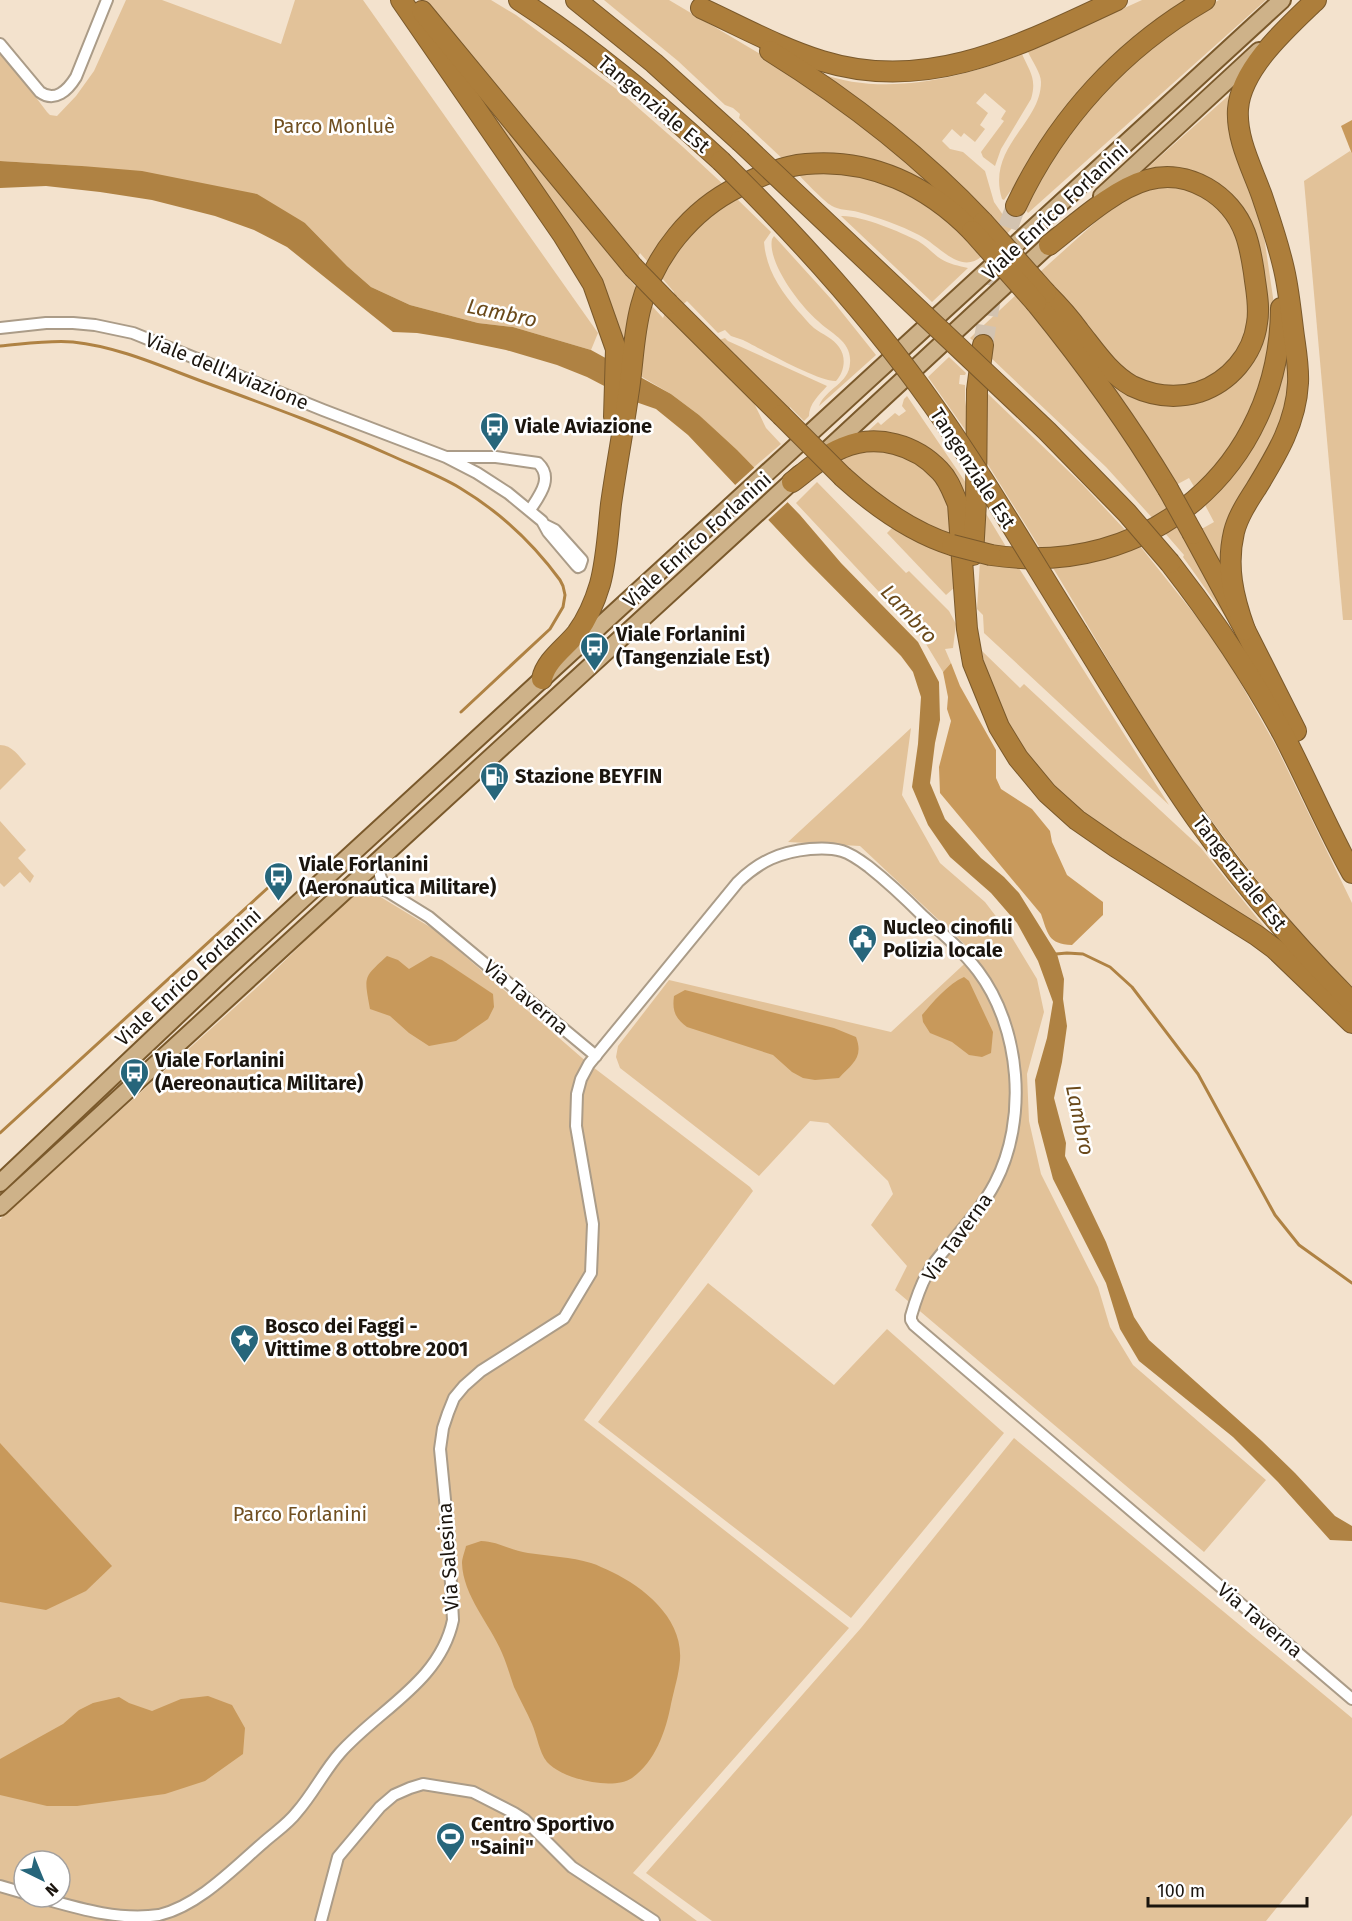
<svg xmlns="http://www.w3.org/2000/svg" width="1352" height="1921" font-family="'Fira Sans',sans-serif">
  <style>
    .green { fill: #e2c299; fill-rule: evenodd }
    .forest { fill: #c8995b }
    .water { fill: #af8243 }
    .pier { fill: #f3e2cd }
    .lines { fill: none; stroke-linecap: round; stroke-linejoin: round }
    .stream { stroke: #af8243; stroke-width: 3 }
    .highway-tunnel { stroke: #d3c3b0; stroke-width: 20; stroke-dasharray: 20 10; stroke-linecap: butt }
    .street-casing { stroke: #ab9c88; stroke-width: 14 }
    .primary-casing { stroke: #7a592b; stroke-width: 20 }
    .highway-casing { stroke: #7a592b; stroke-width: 22 }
    .street { stroke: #fff; stroke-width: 10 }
    .primary { stroke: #ceb289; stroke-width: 16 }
    .highway { stroke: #ad7e3b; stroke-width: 20 }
    .highway-bridge-casing { stroke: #7a592b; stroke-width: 22; stroke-linecap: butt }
    .highway-bridge { stroke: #ad7e3b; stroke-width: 20 }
    .labels { text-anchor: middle; stroke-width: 5; stroke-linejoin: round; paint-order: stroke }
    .street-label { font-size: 20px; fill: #1b150e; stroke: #fff }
    .park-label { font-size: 20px; fill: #704f20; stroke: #fff }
    .poi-label { font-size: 20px; font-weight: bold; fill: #1b150e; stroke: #fff; text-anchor: start }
    .water-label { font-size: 21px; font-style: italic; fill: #6a491a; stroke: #fff }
  </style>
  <rect width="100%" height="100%" fill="#f3e2cd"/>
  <g class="green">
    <polygon points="126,0 162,0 281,44 295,0 363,0 598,333 591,350 513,327 478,323 410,305 371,287 347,266 305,223 82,166 0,161 0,50 47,112 50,115 57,116 76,96 94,71"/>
    <polygon points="418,0 491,0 516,15 619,91 683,147 726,187 654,269 640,253 635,263"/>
    <polygon points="604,0 669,0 784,68 835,102 948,195 921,182 786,162 739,118 740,114 733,108 725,105 678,61"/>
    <path d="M 1142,0 L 1189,0 L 1019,179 L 1004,200 L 1002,199 C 986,147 1041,124 1041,82 C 1041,73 1032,61 1028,52 Z"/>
    <polygon points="1219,0 1266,0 1028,213 1025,209 1035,182 1096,96 1186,19"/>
    <path d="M 1022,54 C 1030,72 1037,79 1031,99 L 1001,149 L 995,166 L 983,157 L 981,152 L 1004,121 L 1001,119 L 1006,111 L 985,93 L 976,103 L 988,113 L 980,125 L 985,129 L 975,142 L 964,133 L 961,137 L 952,129 L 942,141 L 950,149 L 963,152 L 985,171 L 994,202 L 1012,228 L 1006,235 L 819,73 C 883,97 961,79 1022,54 Z"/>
    <polygon points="462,70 630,274 629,279 640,292 627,356 612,318"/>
    <polygon points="1236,89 1261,216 1275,311 1266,381 1228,453 1196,490 1189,478 1174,486 1067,323 1108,375 1182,403 1259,340 1236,207 1146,172 1146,169"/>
    <polygon points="1350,151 1352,154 1352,620 1343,620 1304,181"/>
    <path d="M 841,169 L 895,184 L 945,217 L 982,256 C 960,276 938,244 919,235 C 900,225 879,218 858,212 C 851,210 838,210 832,206 C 823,201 803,179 795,171 Z"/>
    <polygon points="1172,184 1213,199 1239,234 1253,321 1228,370 1177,391 1130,379 1040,272 1109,210 1140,190"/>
    <path d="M 735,197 L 771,232 L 764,242 C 766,269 780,290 798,311 C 803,316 808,323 814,328 C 822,334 834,339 839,347 C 847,358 844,372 836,381 C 819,382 761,349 743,340 L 731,336 L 725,330 L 718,333 L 687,301 L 679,308 L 671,300 L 674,292 L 661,277 C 678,241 704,221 735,197 Z"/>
    <path d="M 841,216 C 860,215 901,232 918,241 C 927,246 933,254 941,259 C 949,264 959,266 968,268 L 932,302 Z"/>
    <path d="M 774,236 L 832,300 L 876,355 L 819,406 C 826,388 849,384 850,363 C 852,341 831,334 818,321 C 800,306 767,262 772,239 Z"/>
    <polygon points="1017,294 1093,384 1171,512 1156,522 1106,467 970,338"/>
    <polygon points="652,306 663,318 665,313 745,392 753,401 766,428 781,444 753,468 699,415 671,394 637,374 648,312"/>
    <path d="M 725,338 L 728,341 L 827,386 C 819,395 809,404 809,416 L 804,421 L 790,407 L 786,410 L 716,341 Z"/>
    <path d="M 1286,346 L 1289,346 L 1291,408 L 1222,568 L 1198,531 L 1214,522 L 1205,505 C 1246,462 1283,408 1286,346 Z"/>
    <polygon points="949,357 966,373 965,375 960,375 959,384 965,385 965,400 971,438 928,377"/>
    <polygon points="985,391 1083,485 1130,535 1043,553 982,455"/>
    <polygon points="907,396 968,486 967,509 945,470 865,434 878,422 881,425 895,413 899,416 906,411 902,406 904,399"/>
    <polygon points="880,448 913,457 947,489 958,539 910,520 863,485 841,461 859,449"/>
    <polygon points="817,482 906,573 909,571 949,611 956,624 953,648 945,649 951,663 943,672 923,639 796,503"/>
    <polygon points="982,507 1008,550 981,545"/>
    <polygon points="1178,523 1232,626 1183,557 1184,555 1164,532"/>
    <polygon points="895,525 953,553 955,587 946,595 887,533"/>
    <path d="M 1140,546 L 1203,625 L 1232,668 L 1276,746 L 1352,903 L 1352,987 C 1293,927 1240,862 1192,793 C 1142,721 1099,643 1053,568 L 1094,562 Z"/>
    <polygon points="980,560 1017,565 1169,805 984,633 983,615 977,609"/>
    <polygon points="982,651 1020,688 1024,684 1201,848 1266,929 1264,932 1085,821 1012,739 985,668"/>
    <polygon points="911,728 902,795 940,863 985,902 1011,936 1037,979 1044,1012 1027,1074 1029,1121 1041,1174 1098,1287 1110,1327 1133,1365 1266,1480 1204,1552 895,1290 907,1266 871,1225 893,1194 888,1181 828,1123 810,1121 759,1176 620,1068 616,1057 618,1046 669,980 891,1032 975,954 860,846 788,842"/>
    <path d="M 0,745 C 12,745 19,756 26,764 L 0,790 Z"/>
    <polygon points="0,821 26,850 18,858 34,876 30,883 20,872 4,887 0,883"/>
    <path d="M 362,890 L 374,893 L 435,930 L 589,1064 L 750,1187 L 753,1191 L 584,1420 L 849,1628 L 633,1873 L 697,1921 L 0,1921 L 0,1219 L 264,981 L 351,896 ZM 24,1861 L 60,1861 L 60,1897 L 24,1897 Z"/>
    <polygon points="708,1283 834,1385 887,1329 1004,1433 851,1618 598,1422"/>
    <polygon points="1014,1438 1352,1718 1352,1815 1266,1921 712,1921 646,1873 861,1628"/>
  </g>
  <g class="forest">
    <polygon points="1352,120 1352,154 1341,126"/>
    <path d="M 951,663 L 960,686 L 996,750 L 996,778 L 1001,789 L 1032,809 L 1050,831 L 1052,842 L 1067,875 L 1103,902 L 1103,915 L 1072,945 C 1048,944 1048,934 1041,914 L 940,793 L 939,767 L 951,721 L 947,709 L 948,697 L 943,672 Z"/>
    <path d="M 387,956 L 398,960 L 409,969 L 431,956 L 442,960 L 493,994 L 494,1007 L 488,1019 L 456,1041 L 429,1046 L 409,1033 L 390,1016 L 370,1009 C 364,976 363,978 387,956 Z"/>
    <path d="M 964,977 L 969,981 L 993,1032 L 991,1053 L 982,1057 L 969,1055 L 952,1042 L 930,1033 L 923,1022 L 922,1015 C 933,1002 948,984 964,977 Z"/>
    <path d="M 685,990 L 834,1028 L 856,1037 C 864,1058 852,1064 839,1078 L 815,1080 L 803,1078 L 792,1072 L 773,1055 L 687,1027 C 675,1018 672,1011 674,996 Z"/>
    <polygon points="0,1443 112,1566 86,1591 46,1610 0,1602"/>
    <path d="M 481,1541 C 497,1541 512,1551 528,1553 C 549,1556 571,1557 591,1563 C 598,1565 605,1569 612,1572 C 645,1588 683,1619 680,1660 C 679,1674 674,1690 671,1704 C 666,1731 655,1762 632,1778 C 613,1791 562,1779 547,1762 C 539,1752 537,1735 532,1724 C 527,1712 520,1700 514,1687 C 510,1676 507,1664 502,1653 C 490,1624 463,1596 462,1563 C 462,1558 465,1551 466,1546 Z"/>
    <polygon points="208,1696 232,1705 245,1728 243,1754 205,1781 165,1794 77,1806 47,1806 0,1795 0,1759 63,1724 79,1710 93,1703 119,1697 129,1703 152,1711 181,1699"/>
  </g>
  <polygon class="water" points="0,161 82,166 142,171 257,194 305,223 347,266 371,287 410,305 478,323 513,327 591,350 671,394 699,415 737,450 800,515 841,563 918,642 939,682 940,720 935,743 930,783 945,819 981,858 1004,877 1019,893 1057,954 1064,979 1063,999 1067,1026 1062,1062 1054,1098 1066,1143 1065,1156 1106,1242 1134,1317 1149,1340 1262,1441 1295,1473 1335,1516 1352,1526 1352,1541 1330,1540 1278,1482 1233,1437 1139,1361 1120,1329 1106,1283 1053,1179 1038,1122 1035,1080 1047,1038 1053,1002 1038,961 1017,923 991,893 950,857 928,825 912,787 918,744 921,697 913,672 901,656 807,561 688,435 656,409 633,401 587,377 557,365 506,350 448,338 417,333 393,332 287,247 254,230 215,216 152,200 100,192 46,186 0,188"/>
  <polygon class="pier" points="756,466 790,500 767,521 734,486"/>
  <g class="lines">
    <g class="stream">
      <path d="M 0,346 C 24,344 49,340 73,342 C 121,347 167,369 212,385 C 272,407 332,429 390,455 C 414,466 438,475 460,488 C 500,512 533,543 560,580 L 563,586 L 565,595 L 563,607 L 550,629 L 461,712"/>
      <polyline points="1056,954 1067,953 1083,954 1110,967 1132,987 1198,1074 1275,1215 1299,1245 1352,1283"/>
      <polyline points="0,1133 271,885"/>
    </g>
    <path class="highway-tunnel" d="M 983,345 C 990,301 999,247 1016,206"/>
    <defs>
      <g id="street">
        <path d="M 0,44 L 40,92 C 55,103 68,90 76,77 L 107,0"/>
        <polyline points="0,328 46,323 73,323 95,325 133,333 323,410 446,457 477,473 508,493 542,521 548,532 576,565 578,567 580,566 582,560 555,530 545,525"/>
        <path d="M 448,457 L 496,457 L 538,463 C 554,478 539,496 530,510"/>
        <path d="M 384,859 C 375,872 381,878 387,891"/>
        <polyline points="352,888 362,885 387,891 429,917 596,1056"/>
        <polyline points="0,1886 24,1893"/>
        <path d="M 38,1897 C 77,1908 118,1921 159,1915 C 198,1906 234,1868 263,1843 C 274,1833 288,1824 297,1812 C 313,1794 324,1771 340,1753 C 379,1709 440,1682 453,1620 L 448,1530 L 440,1449 L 443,1428 L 448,1413 L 454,1398 L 464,1386 L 481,1371 L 564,1318 L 591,1273 L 593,1224 L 576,1126 L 577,1094 L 581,1079 L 589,1064 L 616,1031 L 738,882 C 760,861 780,852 810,849 C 820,848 832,848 842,851 C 852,854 861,861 869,867 C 888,882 906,899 923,916 C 942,933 962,950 978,971 C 1021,1028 1028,1120 995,1183 C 983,1206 966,1225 949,1245 C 941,1254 933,1263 927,1274 C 920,1287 915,1302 911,1316 L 911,1320 L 914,1325 L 1352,1699"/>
        <polyline points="321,1921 338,1857 380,1807 394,1795 410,1788 423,1784 473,1792 514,1813 525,1820 572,1867 654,1921"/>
      </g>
      <g id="primary">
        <polyline points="1102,196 1259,51"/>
        <polyline points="824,453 1058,236"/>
        <polyline points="0,1183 223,972 1282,0"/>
        <polyline points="0,1207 800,474"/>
      </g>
      <g id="highway">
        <polyline points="401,0 563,235 593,284 616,349 614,417"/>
        <path d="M 519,0 C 592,47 658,103 721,161"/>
        <polyline points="576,0 654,63 740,141"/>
        <path d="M 701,8 C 740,26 780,48 822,61 C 929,94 1022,44 1117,0"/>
        <polyline points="422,11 633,267"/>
        <path d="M 770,51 C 847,99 921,156 983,222"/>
        <path d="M 1016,206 C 1057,119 1122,48 1205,0"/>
        <path d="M 1046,293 C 1058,305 1069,317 1079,331 C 1095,351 1109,373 1132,386 C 1153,396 1176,399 1199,392 C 1229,382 1253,355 1257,323 C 1260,306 1256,290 1254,273 C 1252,260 1250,246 1245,233 C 1231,195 1188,168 1147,180 C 1114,189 1076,224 1049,245"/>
        <path d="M 1036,303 C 1084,362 1129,424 1168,489"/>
        <polyline points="669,304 781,415"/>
        <path d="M 843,477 C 875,506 911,532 952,545"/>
        <path d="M 792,482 C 808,470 824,455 842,448 C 877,433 916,445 940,471 C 949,480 953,493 958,504 L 967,629 L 973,663 L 999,727 L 1018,758 L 1047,793 L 1077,820 L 1116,847 L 1256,935 L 1275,949 L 1352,1023"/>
        <polyline points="1193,534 1245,630 1296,731"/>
        <polyline points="973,555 976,502 977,390 983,345"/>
        <path d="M 991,555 C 1148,579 1280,468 1281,308"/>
        <path d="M 1170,563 C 1212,617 1250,673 1283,734 C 1307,780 1327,828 1352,873"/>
        <path d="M 1245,630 C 1233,597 1226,566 1234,532 C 1238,516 1248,501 1257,487 C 1277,454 1296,423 1298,383 C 1299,365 1295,346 1293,329 C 1291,312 1289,295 1286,279 C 1281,251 1271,223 1262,196 C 1252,168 1236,139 1238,109 C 1241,68 1288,27 1316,0"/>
        <path d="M 1078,633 C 1117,696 1155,760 1198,821 C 1244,886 1296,946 1352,1002"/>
        <path d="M 542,679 C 546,660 565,648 577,633 C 587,619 595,601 600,584 C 607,558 608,530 611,504 C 616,468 623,432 628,396 C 633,367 633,335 641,306 C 654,256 691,210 738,187 C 760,176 782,166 806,164 C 871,158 928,186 972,231"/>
      </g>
    </defs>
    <use href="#street" class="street-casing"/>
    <use href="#primary" class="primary-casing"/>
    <use href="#highway" class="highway-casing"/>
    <use href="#street" class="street"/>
    <use href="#primary" class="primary"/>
    <use href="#highway" class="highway"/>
    <defs>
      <g id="highway-bridge">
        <polyline points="740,141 1047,431 1127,513 1170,563"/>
        <path d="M 721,161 C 798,237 871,317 933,405 C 985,478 1030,557 1078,633"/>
        <polyline points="983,222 1046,293"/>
        <polyline points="972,231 1036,303"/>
        <polyline points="633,267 669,304"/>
        <polyline points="781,415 843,477"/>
        <polyline points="1168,489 1193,534"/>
        <polyline points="952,545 991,555"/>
      </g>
    </defs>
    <use href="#highway-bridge" class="highway-bridge-casing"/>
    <use href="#highway-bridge" class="highway-bridge"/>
  </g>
  <defs>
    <symbol id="bus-pin" viewBox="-11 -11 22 30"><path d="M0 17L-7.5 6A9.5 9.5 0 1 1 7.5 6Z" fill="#27667b" stroke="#fff"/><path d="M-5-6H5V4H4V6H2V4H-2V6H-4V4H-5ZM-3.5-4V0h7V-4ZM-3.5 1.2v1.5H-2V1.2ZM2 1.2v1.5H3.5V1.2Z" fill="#fff"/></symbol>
    <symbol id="fuel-pin" viewBox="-11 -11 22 30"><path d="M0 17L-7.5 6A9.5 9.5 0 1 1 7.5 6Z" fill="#27667b" stroke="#fff"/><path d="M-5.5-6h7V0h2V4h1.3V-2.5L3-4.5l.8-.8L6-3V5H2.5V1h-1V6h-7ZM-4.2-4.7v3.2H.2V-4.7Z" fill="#fff"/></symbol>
    <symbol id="civic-pin" viewBox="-11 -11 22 30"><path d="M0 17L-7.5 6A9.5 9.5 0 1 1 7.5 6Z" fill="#27667b" stroke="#fff"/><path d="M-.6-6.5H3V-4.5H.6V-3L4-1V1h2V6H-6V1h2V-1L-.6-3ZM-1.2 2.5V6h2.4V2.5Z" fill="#fff"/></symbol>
    <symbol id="sight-pin" viewBox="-11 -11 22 30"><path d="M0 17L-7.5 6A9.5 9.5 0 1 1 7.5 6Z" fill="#27667b" stroke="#fff"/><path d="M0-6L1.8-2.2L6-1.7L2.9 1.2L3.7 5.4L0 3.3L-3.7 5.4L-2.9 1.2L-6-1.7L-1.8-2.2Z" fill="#fff"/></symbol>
    <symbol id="stadium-pin" viewBox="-11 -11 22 30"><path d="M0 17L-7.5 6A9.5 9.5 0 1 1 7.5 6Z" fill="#27667b" stroke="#fff"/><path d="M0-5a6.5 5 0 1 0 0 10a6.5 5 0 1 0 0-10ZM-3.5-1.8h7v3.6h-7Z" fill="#fff"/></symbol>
  </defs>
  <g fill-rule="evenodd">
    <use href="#bus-pin" x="478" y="410" width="33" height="45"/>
    <use href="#bus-pin" x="578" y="630" width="33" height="45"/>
    <use href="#fuel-pin" x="478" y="760" width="33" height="45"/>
    <use href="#bus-pin" x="262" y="860" width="33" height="45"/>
    <use href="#civic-pin" x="846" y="922" width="33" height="45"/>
    <use href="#bus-pin" x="118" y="1056" width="33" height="45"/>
    <use href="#sight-pin" x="228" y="1322" width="33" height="45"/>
    <use href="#stadium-pin" x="434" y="1820" width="33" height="45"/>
  </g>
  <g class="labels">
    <g class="street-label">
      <text transform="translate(654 104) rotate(40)" y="7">Tangenziale Est</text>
      <text transform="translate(1055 211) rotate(-43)" y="7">Viale Enrico Forlanini</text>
      <text transform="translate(227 371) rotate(22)" y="7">Viale dell'Aviazione</text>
      <text transform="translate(973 468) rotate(57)" y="7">Tangenziale Est</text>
      <text transform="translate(697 540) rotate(-42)" y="7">Viale Enrico Forlanini</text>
      <text transform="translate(1240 873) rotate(52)" y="7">Tangenziale Est</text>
      <text transform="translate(188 977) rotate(-43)" y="7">Viale Enrico Forlanini</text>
      <text transform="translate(526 997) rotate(40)" y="7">Via Taverna</text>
      <text transform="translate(957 1237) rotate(-54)" y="7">Via Taverna</text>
      <text transform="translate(448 1557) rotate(-94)" y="7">Via Salesina</text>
      <text transform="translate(1260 1620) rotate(40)" y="7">Via Taverna</text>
    </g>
    <g class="park-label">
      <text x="334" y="133">Parco Monluè</text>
      <text x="300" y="1521">Parco Forlanini</text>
    </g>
    <g class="poi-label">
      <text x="515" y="433">Viale Aviazione</text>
      <text x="616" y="641">Viale Forlanini<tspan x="616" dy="23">(Tangenziale Est)</tspan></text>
      <text x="515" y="783">Stazione BEYFIN</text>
      <text x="299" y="871">Viale Forlanini<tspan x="299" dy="23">(Aeronautica Militare)</tspan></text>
      <text x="883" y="934">Nucleo cinofili<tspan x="883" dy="23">Polizia locale</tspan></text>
      <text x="155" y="1067">Viale Forlanini<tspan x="155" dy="23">(Aereonautica Militare)</tspan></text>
      <text x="265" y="1333">Bosco dei Faggi -<tspan x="265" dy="23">Vittime 8 ottobre 2001</tspan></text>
      <text x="471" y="1831">Centro Sportivo<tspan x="471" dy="23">"Saini"</tspan></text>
    </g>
    <g class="water-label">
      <text transform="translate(502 313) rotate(12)" y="7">Lambro</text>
      <text transform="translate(909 614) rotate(47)" y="7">Lambro</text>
      <text transform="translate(1080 1120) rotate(78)" y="7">Lambro</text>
    </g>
  </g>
  <g transform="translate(42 1879) rotate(137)"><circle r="28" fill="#ffffff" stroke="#a4a19f" stroke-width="1.5"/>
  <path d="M0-4.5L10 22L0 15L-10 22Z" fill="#27667b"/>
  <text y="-9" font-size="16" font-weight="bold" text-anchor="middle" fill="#1b150e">N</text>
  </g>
  <path d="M1148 1897v9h159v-9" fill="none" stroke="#1b150e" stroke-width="3"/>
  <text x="1157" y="1897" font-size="18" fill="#1b150e" stroke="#ffffff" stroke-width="4.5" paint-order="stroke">100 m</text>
</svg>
